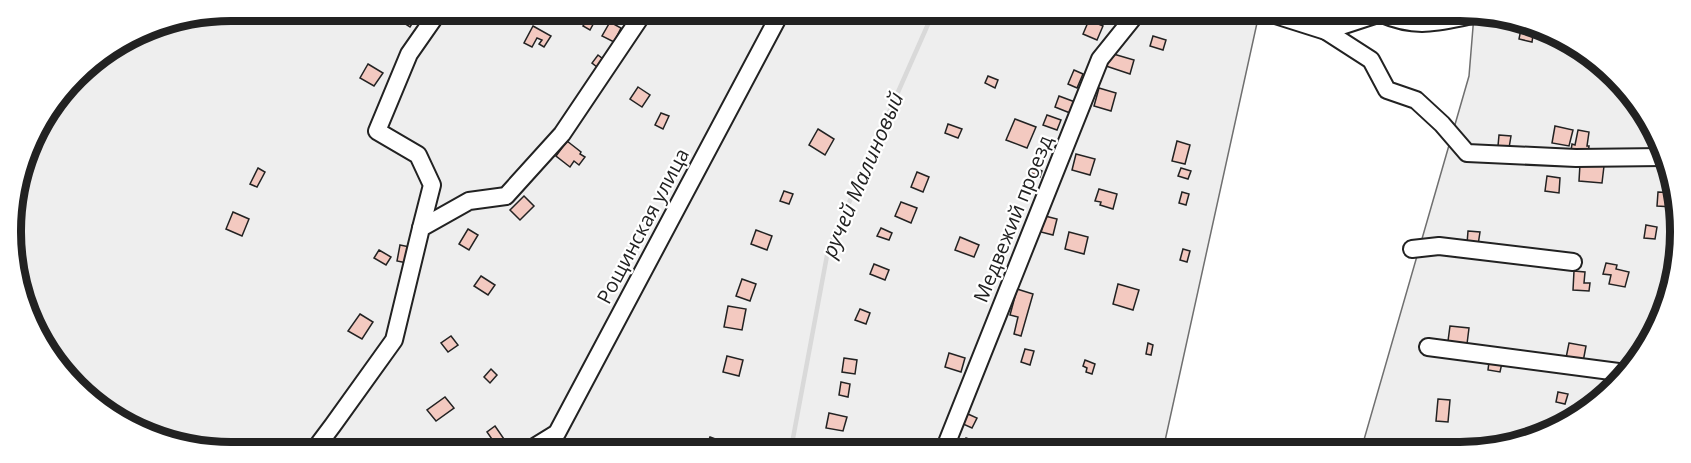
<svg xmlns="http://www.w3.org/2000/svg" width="1691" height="463" font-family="'Open Sans',sans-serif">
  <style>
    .green { fill: #eee; stroke: #6f6f6f; stroke-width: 1.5 }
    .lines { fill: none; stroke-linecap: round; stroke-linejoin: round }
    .stream { stroke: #d9d9d9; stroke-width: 4.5 }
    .building { fill: #f3c9c0; stroke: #222; stroke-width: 1.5 }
    .minor-casing { stroke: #222; stroke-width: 20 }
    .minor { stroke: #fff; stroke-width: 16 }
    .labels { text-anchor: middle; stroke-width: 4.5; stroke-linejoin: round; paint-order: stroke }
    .street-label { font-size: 20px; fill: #222; stroke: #fff }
    .water-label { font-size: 21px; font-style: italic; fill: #222; stroke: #fff }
    .rim { fill: none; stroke: #222; stroke-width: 8 }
  </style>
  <rect width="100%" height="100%" fill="#fff"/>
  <g class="green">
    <polygon points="231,11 1259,14 1163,450 189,448 121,423 56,366 18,289 11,217 33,134 86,66 147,27"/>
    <polygon points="1474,15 1502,15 1582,48 1643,108 1676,188 1676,274 1658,330 1616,388 1557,430 1488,451 1361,450 1469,76"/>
  </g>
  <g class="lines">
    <polyline class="stream" points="791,449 828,250 933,13"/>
  </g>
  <g class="building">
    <polygon points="395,11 420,11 410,27 393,16"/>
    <polygon points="614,12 638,12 633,22 613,14"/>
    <polygon points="590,14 597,17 590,30 583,26"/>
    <polygon points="1089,20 1103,26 1097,40 1083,34"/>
    <polygon points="610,22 621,28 614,42 602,36"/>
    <polygon points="1522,24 1534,28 1532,42 1519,39"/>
    <polygon points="533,26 551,36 544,47 539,44 542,40 537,38 532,47 524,43"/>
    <polygon points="1153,36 1166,40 1163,50 1150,46"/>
    <polygon points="1110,53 1134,60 1130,74 1106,66"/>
    <polygon points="598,55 603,59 597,67 592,63"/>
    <polygon points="368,64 383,73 374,86 360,78"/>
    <polygon points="1074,70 1083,74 1077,88 1068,84"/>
    <polygon points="988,76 998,80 995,88 985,83"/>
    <polygon points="638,87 650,95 642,107 630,99"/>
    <polygon points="1099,88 1116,93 1111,111 1094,106"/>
    <polygon points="1059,96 1075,102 1070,113 1055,107"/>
    <polygon points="661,113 669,116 663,129 655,125"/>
    <polygon points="1047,115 1061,120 1057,130 1043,125"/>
    <polygon points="1015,119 1036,127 1027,148 1006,140"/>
    <polygon points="948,124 962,129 958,138 945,133"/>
    <polygon points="1555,126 1573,130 1569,146 1552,143"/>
    <polygon points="818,129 834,139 825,155 809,145"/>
    <polygon points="1578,130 1589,132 1587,146 1589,146 1588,154 1571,151 1572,144 1575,145"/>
    <polygon points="1499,135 1511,136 1509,148 1498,146"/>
    <polygon points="567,141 581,152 580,154 585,157 579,165 574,161 570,167 556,156"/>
    <polygon points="1177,141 1190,145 1185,164 1172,161"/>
    <polygon points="1076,154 1095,159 1090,175 1072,170"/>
    <polygon points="1580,164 1604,166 1602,183 1579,181"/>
    <polygon points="1032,167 1042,171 1040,177 1029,172"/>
    <polygon points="258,168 265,172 257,187 250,184"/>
    <polygon points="1181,168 1191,171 1188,179 1178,176"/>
    <polygon points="917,172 929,177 923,192 911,187"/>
    <polygon points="1547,176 1560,178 1559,193 1545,191"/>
    <polygon points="1099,189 1117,194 1113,209 1100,205 1101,202 1095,201"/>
    <polygon points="784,191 793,194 789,204 780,201"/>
    <polygon points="1182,192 1189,194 1186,205 1179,203"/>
    <polygon points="1658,192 1674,193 1673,207 1657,206"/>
    <polygon points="524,196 534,206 520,220 510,210"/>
    <polygon points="901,202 917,208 911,223 895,216"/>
    <polygon points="233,212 249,219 242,236 226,229"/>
    <polygon points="1045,216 1057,219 1053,235 1041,232"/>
    <polygon points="1646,225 1657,227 1655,239 1644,238"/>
    <polygon points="881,228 892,233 889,240 877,236"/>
    <polygon points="468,229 478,235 469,250 459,244"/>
    <polygon points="756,230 772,236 767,250 751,244"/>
    <polygon points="1468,231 1480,232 1478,245 1467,244"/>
    <polygon points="1069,232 1088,237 1084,254 1065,249"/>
    <polygon points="960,237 979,245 974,257 955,250"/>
    <polygon points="400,245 415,248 412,264 397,261"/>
    <polygon points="1183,249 1190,251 1187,262 1180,260"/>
    <polygon points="379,250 391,257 386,265 374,258"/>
    <polygon points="1606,263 1617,265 1616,269 1629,272 1625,287 1609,284 1611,275 1603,274"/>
    <polygon points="874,264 889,270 885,280 870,274"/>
    <polygon points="1574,271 1585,272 1584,283 1590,283 1589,291 1573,290"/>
    <polygon points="481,276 495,285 488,295 474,286"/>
    <polygon points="742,279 756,284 750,301 736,296"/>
    <polygon points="1118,284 1139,290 1133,310 1113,304"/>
    <polygon points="1017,289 1033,294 1021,336 1014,334 1018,317 1010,315"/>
    <polygon points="728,306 746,309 742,330 724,327"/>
    <polygon points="860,309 870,313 866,324 855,320"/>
    <polygon points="360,314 373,322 362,339 348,331"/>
    <polygon points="1450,326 1469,328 1467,344 1448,341"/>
    <polygon points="451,336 458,345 448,352 441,343"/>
    <polygon points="1148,343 1153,345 1151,355 1146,354"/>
    <polygon points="1569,343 1586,346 1583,362 1566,358"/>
    <polygon points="1025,349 1034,351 1030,365 1021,362"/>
    <polygon points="949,353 965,358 961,372 945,367"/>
    <polygon points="727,356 743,360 739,376 723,372"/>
    <polygon points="844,358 857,360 855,374 842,372"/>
    <polygon points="1085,360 1095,364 1092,374 1086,372 1087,368 1083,366"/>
    <polygon points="1489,362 1502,363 1500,372 1488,370"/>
    <polygon points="491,369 497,375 490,383 484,377"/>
    <polygon points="841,382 850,384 848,397 839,395"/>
    <polygon points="1558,392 1568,394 1565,404 1556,402"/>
    <polygon points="445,397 454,408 436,421 427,410"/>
    <polygon points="1438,399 1450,400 1448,422 1436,421"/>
    <polygon points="829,413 847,417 843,431 826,428"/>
    <polygon points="968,414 977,418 972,428 963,424"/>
    <polygon points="495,426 504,439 496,445 487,432"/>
    <polygon points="710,437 718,440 714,449 705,449"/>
    <polygon points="966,438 977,442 974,450 963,447"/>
  </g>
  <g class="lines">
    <defs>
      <g id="minor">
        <polyline points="1272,14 1326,31 1378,14"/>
        <path d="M 1382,14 C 1417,29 1437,22 1473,15"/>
        <polyline points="1326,31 1371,60 1387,90 1416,100 1442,124 1467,153 1576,158 1663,157"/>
        <polyline points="421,228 432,185 418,155 377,131 409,54 439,11"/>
        <polyline points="1412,249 1439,246 1573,262"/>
        <polyline points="1428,347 1626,373"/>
        <polyline points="315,449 333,425 394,340 421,228 469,201 506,196 562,134 644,12"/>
        <polyline points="531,449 557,433 781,12"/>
        <polyline points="944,450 1100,59 1137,13"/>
      </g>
    </defs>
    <use href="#minor" class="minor-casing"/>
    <use href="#minor" class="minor"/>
  </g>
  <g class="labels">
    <g class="street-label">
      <text transform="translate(1013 219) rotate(-68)" y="7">Медвежий проезд</text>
      <text transform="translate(643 226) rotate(-62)" y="7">Рощинская улица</text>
    </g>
    <g class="water-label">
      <text transform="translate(863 175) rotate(-67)" y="7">ручей Малиновый</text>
    </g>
  </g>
  <path d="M0 0H1691V463H0ZM231 21H1460A210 210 0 0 1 1670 231V232A210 210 0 0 1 1460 442H231A210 210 0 0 1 21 232V231A210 210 0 0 1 231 21Z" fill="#fff" fill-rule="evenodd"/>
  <path class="rim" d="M231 21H1460A210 210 0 0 1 1670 231V232A210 210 0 0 1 1460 442H231A210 210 0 0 1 21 232V231A210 210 0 0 1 231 21Z"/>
</svg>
